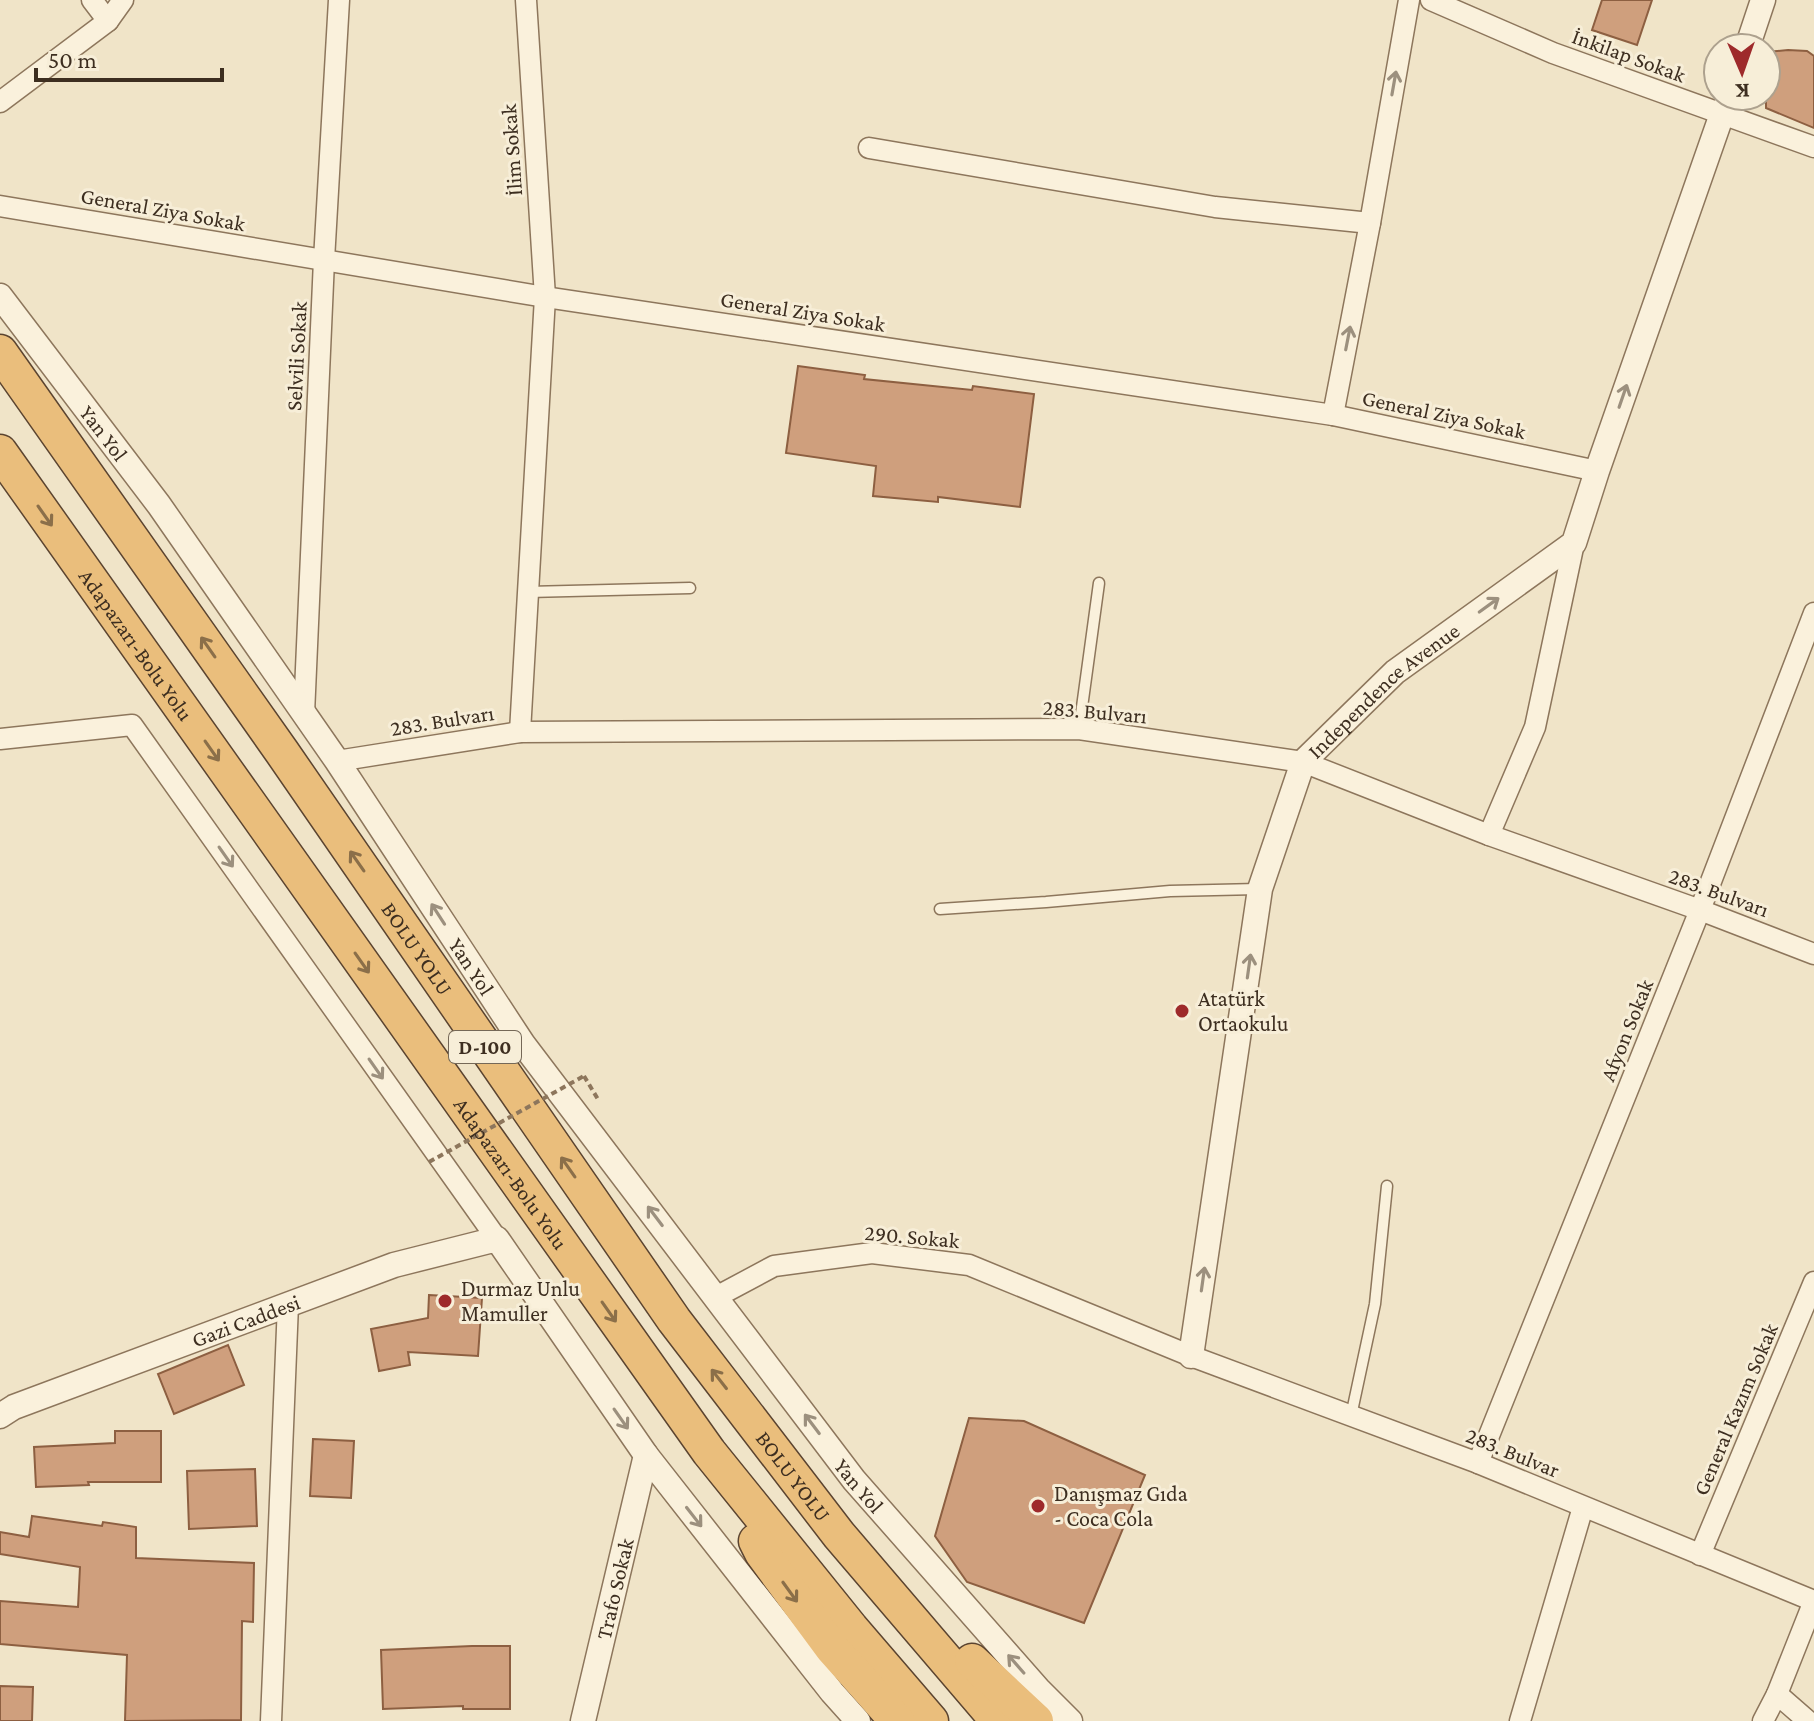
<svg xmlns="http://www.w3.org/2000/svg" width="1814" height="1721" font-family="'Crimson Pro',serif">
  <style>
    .building { fill: #cf9f7d; stroke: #8d5f41; stroke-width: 2 }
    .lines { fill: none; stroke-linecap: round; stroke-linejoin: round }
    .service-casing { stroke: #8d765c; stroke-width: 13 }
    .minor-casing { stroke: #8d765c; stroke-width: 23 }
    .tertiary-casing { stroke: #8d765c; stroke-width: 27 }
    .trunk-casing { stroke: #5b4430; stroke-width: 37 }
    .path { stroke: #8d765c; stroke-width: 4; stroke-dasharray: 6 4; stroke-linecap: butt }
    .service { stroke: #faf1dc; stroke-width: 10 }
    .minor { stroke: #faf1dc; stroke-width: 20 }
    .tertiary { stroke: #faf1dc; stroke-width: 24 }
    .trunk { stroke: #eabe7c; stroke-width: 34 }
    .path-bridge { stroke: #8d765c; stroke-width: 4; stroke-dasharray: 6 4; stroke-linecap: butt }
    .oneway { stroke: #9c907e }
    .oneway2 { stroke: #8b6f49 }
    .poi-dot { fill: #9e2a2b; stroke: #f7eed8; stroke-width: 3 }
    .labels { text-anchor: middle; stroke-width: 6; stroke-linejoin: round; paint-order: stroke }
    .shield { fill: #f7eed8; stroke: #756857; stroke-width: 2 }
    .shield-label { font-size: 20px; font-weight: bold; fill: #3d2e20 }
    .street-label { font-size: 22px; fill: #3d2e20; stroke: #f7eed8 }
    .poi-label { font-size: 22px; fill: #3d2e20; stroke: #f7eed8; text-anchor: start }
  </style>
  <rect width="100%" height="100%" fill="#f0e4c8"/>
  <g class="building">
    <polygon points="1602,0 1652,0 1637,45 1592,30"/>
    <polygon points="1788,50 1807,51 1814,56 1814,128 1766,108 1766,52"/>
    <polygon points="798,366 865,375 864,379 972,390 973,386 1034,394 1020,507 938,497 938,502 873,496 876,466 786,453"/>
    <polygon points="429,1295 482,1298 478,1356 408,1352 410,1365 379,1371 371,1329 428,1318"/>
    <polygon points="228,1345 244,1385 174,1414 158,1374"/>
    <polygon points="969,1418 1024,1421 1145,1475 1084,1623 967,1582 935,1536"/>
    <polygon points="115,1431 161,1431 161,1482 88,1482 89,1485 36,1487 34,1447 115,1443"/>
    <polygon points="313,1439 354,1441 351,1498 310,1496"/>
    <polygon points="255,1469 257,1526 189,1529 187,1471"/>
    <polygon points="32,1516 102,1526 103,1522 136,1527 136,1558 254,1563 253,1622 242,1621 241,1720 125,1721 127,1655 0,1644 0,1601 78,1607 80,1567 0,1554 0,1532 29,1537"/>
    <polygon points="472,1646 510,1646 510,1709 463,1709 463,1706 383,1709 381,1650"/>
    <polygon points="0,1686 33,1687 32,1721 0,1721"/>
  </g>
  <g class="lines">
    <defs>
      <g id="service">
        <polyline points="528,592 690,588"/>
        <polyline points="1079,729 1099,583"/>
        <polyline points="940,909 1046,902 1170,891 1258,889"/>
        <polyline points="1351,1416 1375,1304 1387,1186"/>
      </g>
      <g id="minor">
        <polyline points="1431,0 1553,53 1814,147"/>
        <polyline points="108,21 123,0"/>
        <polyline points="0,102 108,21 92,0"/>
        <polyline points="869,148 1215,207 1370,223"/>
        <polyline points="0,206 545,297 1333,415 1597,471"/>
        <polyline points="1333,415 1370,223 1409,0"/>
        <polyline points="304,714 324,260 339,0"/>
        <polyline points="520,732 545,297 526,0"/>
        <polyline points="0,739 132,725 497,1239"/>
        <polyline points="337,761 520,732 1079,729 1303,762 1489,835 1700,910 1814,954"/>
        <polyline points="1489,835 1535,727 1574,543"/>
        <polyline points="716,1297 774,1266 872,1253 969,1265 1191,1356 1478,1463 1814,1601 1777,1694 1763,1721"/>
        <polyline points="1478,1463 1700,910 1814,613"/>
        <polyline points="1700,1555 1814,1282"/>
        <polyline points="1777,1694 1808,1721"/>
        <polyline points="271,1721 288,1304"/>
        <polyline points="1520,1721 1583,1507"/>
      </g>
      <g id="tertiary">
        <polyline points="1747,48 1763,0"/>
        <path id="s1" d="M 0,296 L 159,505 L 337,761 L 523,1044 L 854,1480 L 1038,1689 L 1070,1721"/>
        <path id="s2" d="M 1191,1356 L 1260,889 L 1303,762 L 1395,672 L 1574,543 L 1597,471 L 1722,114 L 1730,96"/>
        <path id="s3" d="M 0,1416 L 14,1407 L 394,1265 L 497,1239 L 646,1455 L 832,1692 L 858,1721"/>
        <path id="s4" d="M 583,1721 L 646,1455"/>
      </g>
      <g id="trunk">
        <path id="s5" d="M 0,352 L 282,752 L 674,1320 L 839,1535 L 998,1721"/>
        <path id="s6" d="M 0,452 L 709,1452 L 851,1628 L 931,1721"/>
        <polyline points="756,1541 762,1553 832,1648 897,1721"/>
        <polyline points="972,1661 1036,1721"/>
      </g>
    </defs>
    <use href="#service" class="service-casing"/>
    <use href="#minor" class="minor-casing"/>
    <use href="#tertiary" class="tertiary-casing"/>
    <use href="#trunk" class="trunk-casing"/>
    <polyline class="path" points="584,1076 599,1101"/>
    <use href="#service" class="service"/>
    <use href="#minor" class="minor"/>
    <use href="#tertiary" class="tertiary"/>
    <use href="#trunk" class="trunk"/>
    <polyline class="path-bridge" points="429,1162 584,1076"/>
  </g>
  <defs><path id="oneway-shaft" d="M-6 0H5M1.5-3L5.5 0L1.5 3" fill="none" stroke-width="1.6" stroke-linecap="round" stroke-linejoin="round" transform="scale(2)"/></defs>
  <g class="oneway">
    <use href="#oneway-shaft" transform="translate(1394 83) rotate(-80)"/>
    <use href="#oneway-shaft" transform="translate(1348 338) rotate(-79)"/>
    <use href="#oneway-shaft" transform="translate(1623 396) rotate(-71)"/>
    <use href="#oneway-shaft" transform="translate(1489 605) rotate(-36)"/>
    <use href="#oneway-shaft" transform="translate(226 857) rotate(55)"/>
    <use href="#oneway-shaft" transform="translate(438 914) rotate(-123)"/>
    <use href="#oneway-shaft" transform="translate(1249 966) rotate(-82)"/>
    <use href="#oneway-shaft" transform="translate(376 1069) rotate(55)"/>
    <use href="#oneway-shaft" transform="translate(655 1216) rotate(-127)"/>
    <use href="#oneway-shaft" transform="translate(1203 1279) rotate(-82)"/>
    <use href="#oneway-shaft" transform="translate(621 1419) rotate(55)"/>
    <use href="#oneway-shaft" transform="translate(812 1424) rotate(-127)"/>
    <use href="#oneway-shaft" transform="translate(694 1517) rotate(52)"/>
    <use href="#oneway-shaft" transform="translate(1016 1664) rotate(-131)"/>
  </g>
  <g class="oneway2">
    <use href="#oneway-shaft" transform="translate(45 516) rotate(55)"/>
    <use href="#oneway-shaft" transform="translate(208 647) rotate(-125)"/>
    <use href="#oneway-shaft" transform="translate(212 751) rotate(55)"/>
    <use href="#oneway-shaft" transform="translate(357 861) rotate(-125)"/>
    <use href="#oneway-shaft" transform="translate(362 963) rotate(55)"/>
    <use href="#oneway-shaft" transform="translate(568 1167) rotate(-125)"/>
    <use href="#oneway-shaft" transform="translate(609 1312) rotate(55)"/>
    <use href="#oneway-shaft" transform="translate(719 1379) rotate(-128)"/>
    <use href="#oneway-shaft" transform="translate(790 1592) rotate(54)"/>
  </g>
  <g class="poi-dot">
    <circle cx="1182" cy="1011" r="8"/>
    <circle cx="445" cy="1301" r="8"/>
    <circle cx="1038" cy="1506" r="8"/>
  </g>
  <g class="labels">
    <rect class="shield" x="449" y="1031" width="72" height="32" rx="6"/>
    <g class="shield-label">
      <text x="485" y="1054">D-100</text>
    </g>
    <g class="street-label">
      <text transform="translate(1629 55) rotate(20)" y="8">İnkilap Sokak</text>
      <text transform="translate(511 150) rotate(-94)" y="8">İlim Sokak</text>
      <text transform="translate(163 209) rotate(10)" y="8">General Ziya Sokak</text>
      <text transform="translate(803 311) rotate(9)" y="8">General Ziya Sokak</text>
      <text transform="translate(296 356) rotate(-87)" y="8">Selvili Sokak</text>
      <text transform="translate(1444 414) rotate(12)" y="8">General Ziya Sokak</text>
      <text dy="8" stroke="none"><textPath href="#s1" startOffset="172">Yan Yol</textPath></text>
      <text dy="8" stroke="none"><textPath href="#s6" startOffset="236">Adapazarı-Bolu Yolu</textPath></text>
      <text dy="8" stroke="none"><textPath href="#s2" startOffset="714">Independence Avenue</textPath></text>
      <text transform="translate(1095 711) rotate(5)" y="8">283. Bulvarı</text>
      <text transform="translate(442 720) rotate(-9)" y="8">283. Bulvarı</text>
      <text transform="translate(1719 892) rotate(20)" y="8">283. Bulvarı</text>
      <text dy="8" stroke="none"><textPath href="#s5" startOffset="728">BOLU YOLU</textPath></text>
      <text dy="8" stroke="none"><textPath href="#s1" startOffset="820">Yan Yol</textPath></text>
      <text transform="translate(1626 1030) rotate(-68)" y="8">Afyon Sokak</text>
      <text dy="8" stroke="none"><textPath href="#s6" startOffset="884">Adapazarı-Bolu Yolu</textPath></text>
      <text transform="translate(912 1236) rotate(5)" y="8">290. Sokak</text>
      <text dy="8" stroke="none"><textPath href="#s3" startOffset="264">Gazi Caddesi</textPath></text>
      <text transform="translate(1735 1409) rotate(-67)" y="8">General Kazım Sokak</text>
      <text transform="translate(1513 1452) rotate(22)" y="8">283. Bulvar</text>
      <text dy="8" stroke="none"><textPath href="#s5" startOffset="1376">BOLU YOLU</textPath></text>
      <text dy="8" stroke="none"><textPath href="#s1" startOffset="1468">Yan Yol</textPath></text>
      <text dy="8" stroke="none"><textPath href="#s4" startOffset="136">Trafo Sokak</textPath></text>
    </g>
    <g class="poi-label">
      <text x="1198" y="1006">Atatürk<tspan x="1198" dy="25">Ortaokulu</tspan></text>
      <text x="461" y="1296">Durmaz Unlu<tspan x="461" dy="25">Mamuller</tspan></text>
      <text x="1054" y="1501">Danışmaz Gıda<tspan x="1054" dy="25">- Coca Cola</tspan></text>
    </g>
  </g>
  <g transform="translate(1742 72) rotate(178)"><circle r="38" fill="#f7eed8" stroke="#ada18e" stroke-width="2"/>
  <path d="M0-6L14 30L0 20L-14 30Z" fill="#9e2a2b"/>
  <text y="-12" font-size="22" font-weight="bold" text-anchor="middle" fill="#3d2e20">K</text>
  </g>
  <path d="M36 68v12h186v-12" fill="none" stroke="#3d2e20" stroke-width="4"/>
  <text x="48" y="68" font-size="24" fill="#3d2e20" stroke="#f7eed8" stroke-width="6" paint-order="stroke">50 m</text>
</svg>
